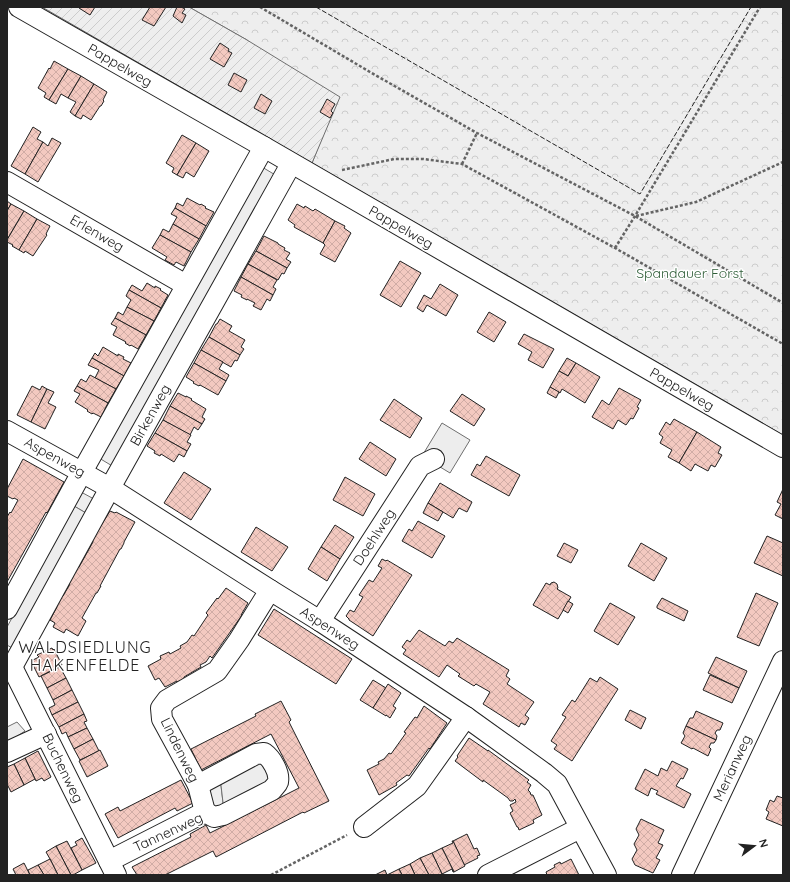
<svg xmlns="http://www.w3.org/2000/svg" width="790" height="882" font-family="Quicksand,sans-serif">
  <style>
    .green { fill: #eee; stroke: #6f6f6f }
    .forest { fill: url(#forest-crowns); stroke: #6f6f6f }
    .garden { fill: url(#garden-furrows); stroke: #6f6f6f }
    .parking { fill: #ededed; stroke: #6f6f6f }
    .building { fill: url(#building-cross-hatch); stroke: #222 }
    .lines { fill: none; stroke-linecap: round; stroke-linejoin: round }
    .minor-casing { stroke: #222; stroke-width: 22 }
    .path { stroke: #646464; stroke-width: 2.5; stroke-dasharray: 3 2; stroke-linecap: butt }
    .minor { stroke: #fff; stroke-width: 20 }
    .fence { stroke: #222; stroke-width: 1; stroke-dasharray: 5 2; stroke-linecap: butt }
    .labels { text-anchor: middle; stroke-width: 3; stroke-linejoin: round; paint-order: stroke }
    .street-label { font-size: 14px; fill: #222; stroke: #fff }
    .park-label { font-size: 14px; fill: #2f5e38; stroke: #fff }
    .quarter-label { font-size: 16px; letter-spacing: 1px; fill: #222; stroke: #fff }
  </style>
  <defs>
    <pattern id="forest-crowns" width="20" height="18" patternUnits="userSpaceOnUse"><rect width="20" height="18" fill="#eee"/><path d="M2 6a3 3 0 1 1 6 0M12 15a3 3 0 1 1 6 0" fill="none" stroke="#ccc"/></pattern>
    <pattern id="garden-furrows" width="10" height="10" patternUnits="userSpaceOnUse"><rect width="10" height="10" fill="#eee"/><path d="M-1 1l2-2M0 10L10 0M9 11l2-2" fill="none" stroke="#ccc"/></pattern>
    <pattern id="building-cross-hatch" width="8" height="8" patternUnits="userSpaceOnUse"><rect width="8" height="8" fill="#f3c9c0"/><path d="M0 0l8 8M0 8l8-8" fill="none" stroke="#d0aca5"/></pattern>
  </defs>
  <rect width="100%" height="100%" fill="#fff"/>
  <g class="green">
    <polygon points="262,167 277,176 114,467 99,458"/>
    <polygon points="81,492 94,499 86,513 74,506"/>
    <polygon points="220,777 224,811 213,815 204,787"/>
  </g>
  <polygon class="forest" points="189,7 783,7 783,435 312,163 330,118 247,40"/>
  <polygon class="garden" points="42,7 189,7 247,40 340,97 312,163"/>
  <g class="parking">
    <polygon points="442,423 470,440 450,473 422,456"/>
    <polygon points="74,506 86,513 12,648 7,645 7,627"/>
    <polygon points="17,722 25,731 7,743 7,727"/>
    <polygon points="258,758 274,780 224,811 220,777"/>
  </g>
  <g class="building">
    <polygon points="79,7 95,7 90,15 79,8"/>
    <polygon points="150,7 166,7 154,26 142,20"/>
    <polygon points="177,7 181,7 185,9 182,13 186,15 182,23 173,16"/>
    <polygon points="220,43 229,49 228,51 232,53 224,67 210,59"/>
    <polygon points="54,61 68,69 49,100 44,97 46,93 38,88 49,68 50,69"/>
    <polygon points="68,69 81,76 68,98 61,94 56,104 49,100"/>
    <polygon points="234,73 247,80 241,92 228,85"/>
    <polygon points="81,76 94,84 75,116 70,112 76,102 68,98"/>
    <polygon points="94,84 107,92 103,100 104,101 101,106 100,106 91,120 83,115 81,119 75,116"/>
    <polygon points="261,94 272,101 265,114 254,108"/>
    <polygon points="327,99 335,104 331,111 333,113 330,118 320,112"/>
    <polygon points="33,127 41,132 37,139 43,142 25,174 11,166"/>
    <polygon points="182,135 196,143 177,175 172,172 174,168 166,163"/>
    <polygon points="52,138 61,143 38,182 25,174 43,142 48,146"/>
    <polygon points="196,143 209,151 194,177 186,172 183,178 177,175"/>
    <polygon points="187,198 200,205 201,204 206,207 205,208 214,212 206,226 175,208 177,203 183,206"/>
    <polygon points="7,201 11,204 7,211"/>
    <polygon points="11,204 24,211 8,238 7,238 7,211"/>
    <polygon points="297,204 304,208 305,206 313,211 315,209 335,221 323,243 294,227 295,225 288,220"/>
    <polygon points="175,208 206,226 199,239 173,224 177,217 171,214"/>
    <polygon points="24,211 37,219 19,250 12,246 13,245 7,242 7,240"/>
    <polygon points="37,219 50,226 46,234 47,235 33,256 25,251 24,253 19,250"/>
    <polygon points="335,221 345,226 344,228 351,233 335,262 320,254 325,245 323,243"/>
    <polygon points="173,224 199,239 191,252 160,235 163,229 169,232"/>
    <polygon points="160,235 191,252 184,266 176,262 174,265 165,260 167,257 152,248"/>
    <polygon points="264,236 278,243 278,244 285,248 284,250 290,253 286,259 291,262 287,268 256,251"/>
    <polygon points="256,251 287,268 284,274 282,273 278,280 248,264"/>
    <polygon points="400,261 421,273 401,307 380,295"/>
    <polygon points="248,264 277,280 273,287 276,289 273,295 241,277"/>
    <polygon points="241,277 273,295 270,301 267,299 261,310 253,306 255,303 247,299 247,300 241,297 242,295 234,291"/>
    <polygon points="147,283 155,288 155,286 161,289 160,290 168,295 161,308 129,290 132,285 142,291"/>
    <polygon points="440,284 458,295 446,316 427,305 423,312 417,308 424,295 431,299"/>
    <polygon points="129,290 161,308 154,321 127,307 131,300 126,296"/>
    <polygon points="127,307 154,321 146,335 115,318 118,312 123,315"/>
    <polygon points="489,312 506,322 494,342 477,332"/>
    <polygon points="115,318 146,335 138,349 131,345 130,346 125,343 126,342 113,335 117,327 111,324"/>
    <polygon points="220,319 232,326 229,331 245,340 241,347 244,349 240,355 209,337 216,324 217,324"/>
    <polygon points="524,334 554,349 543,368 528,360 532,352 518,344"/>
    <polygon points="209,337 240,355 237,361 235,360 231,367 201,350"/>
    <polygon points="103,347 118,356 118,354 124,357 123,359 131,363 124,376 92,358 95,353 98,356"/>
    <polygon points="201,350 223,362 219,369 229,375 226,381 194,363"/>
    <polygon points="92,358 124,376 116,389 95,378 99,370 88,365"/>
    <polygon points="567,358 576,363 568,376 559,371"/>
    <polygon points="194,363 226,381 218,395 200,385 199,386 193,383 194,382 186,377"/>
    <polygon points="576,363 600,377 585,403 562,389 560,393 550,387 559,371 568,376"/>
    <polygon points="90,375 116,389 108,403 77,386 81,379 86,382"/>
    <polygon points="32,386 40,390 42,386 47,389 31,422 17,415"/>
    <polygon points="77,386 108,403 101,417 93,413 92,414 87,411 88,410 75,402 80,394 74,391"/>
    <polygon points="550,387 559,392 556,398 547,393"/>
    <polygon points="619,388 641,400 637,407 639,408 633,419 631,418 626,425 618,420 613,429 592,417 602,400 609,405"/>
    <polygon points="47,389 54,392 48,403 56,407 45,429 31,422"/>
    <polygon points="178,393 186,397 186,396 192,399 191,400 206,409 202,417 205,419 202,424 170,406"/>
    <polygon points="462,394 485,409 474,426 450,411"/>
    <polygon points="394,399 422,418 410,438 380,420"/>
    <polygon points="170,406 202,424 198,430 194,427 190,435 163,420"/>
    <polygon points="674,419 697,432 679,463 668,457 672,450 660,443 663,437 659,434 666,422 670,425"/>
    <polygon points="163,420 191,435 187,442 191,444 187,451 155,433"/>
    <polygon points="697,432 721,447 718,453 722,455 715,467 711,465 708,471 695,464 691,471 679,463"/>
    <polygon points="155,433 187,451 184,457 179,454 174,462 161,454 160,456 154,453 155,451 147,446"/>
    <polygon points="370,442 396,459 386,476 359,459"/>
    <polygon points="486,456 520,475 509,496 471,475 477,464 480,466"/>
    <polygon points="23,459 64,482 47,513 46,512 7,582 7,517 10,512 11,513 18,500 14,498 13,499 7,496 7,489"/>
    <polygon points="184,472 211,489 191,520 164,503"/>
    <polygon points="345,477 375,494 363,516 333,500"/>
    <polygon points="440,483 472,502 467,512 459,508 453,518 428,503"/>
    <polygon points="783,489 783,519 775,515 781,504 777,502"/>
    <polygon points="428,503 443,512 438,521 423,513"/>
    <polygon points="110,511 115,513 116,512 135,522 124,542 124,543 121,549 120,549 100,586 101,586 97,593 96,593 82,618 86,621 78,636 66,629 64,633 53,627 55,623 50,620 57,607 56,605 60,598 63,596 70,584 69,583 77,568 79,567 93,542 92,540"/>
    <polygon points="418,521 445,536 432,558 402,541 409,529 412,531"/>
    <polygon points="335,525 354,537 340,559 321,547"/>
    <polygon points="256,527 288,547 272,571 241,552"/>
    <polygon points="767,536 783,543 783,576 754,563"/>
    <polygon points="564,543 578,550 571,563 557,556"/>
    <polygon points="641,543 667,558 654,581 628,566"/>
    <polygon points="321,547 340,559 327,581 308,569"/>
    <polygon points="382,559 386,561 387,560 412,575 373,636 349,620 349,619 346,616 350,610 354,612 363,597 359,595 369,580 373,582 382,568 378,566"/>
    <polygon points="554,582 557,584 558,588 557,589 571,597 558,619 533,605 546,583 550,585 551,583"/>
    <polygon points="226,588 248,603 241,615 242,615 212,658 210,656 206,662 200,665 201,667 184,677 184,679 177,682 177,681 165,687 159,678 155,680 148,666 161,659 160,656 169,652 170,654 181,648 180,646 187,642 192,635 194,636 208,615 206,613 217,598 218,599"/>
    <polygon points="756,593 778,603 759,646 737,637"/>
    <polygon points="662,598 688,611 684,621 657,608 657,606"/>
    <polygon points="568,601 573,604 568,613 563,610"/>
    <polygon points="610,603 635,617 618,645 594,631"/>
    <polygon points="274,609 352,659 336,684 258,635"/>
    <polygon points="419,630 445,646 449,641 453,643 457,638 509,670 506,676 510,679 507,684 534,702 525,715 529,718 525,725 521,723 519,727 483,704 490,692 476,684 474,686 458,676 460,674 447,665 439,677 403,654 406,650 402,647 407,640 410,642"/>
    <polygon points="52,648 53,650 54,649 62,665 39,677 31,661 39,657 37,655"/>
    <polygon points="716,657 747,671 739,688 708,673"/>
    <polygon points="60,667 66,678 47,688 41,676"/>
    <polygon points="710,675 739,688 732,703 703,690"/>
    <polygon points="600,677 618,689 572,761 554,749 557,745 551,741 566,717 562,715 572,700 575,702 590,678 597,682"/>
    <polygon points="66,678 72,690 53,700 47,688"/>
    <polygon points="373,680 386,688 373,708 360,700"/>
    <polygon points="388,684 401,693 393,706 396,708 390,718 386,715 386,716 373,708"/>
    <polygon points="72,690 78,702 52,715 49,708 55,705 53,700"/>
    <polygon points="281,701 291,720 289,722 329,801 304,813 303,812 216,857 213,851 165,875 137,875 132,867 191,837 190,834 206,825 210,833 299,788 271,734 201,770 191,749 256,716 255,714"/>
    <polygon points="78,702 84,714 59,727 52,715"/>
    <polygon points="424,706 447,723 430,749 429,748 409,776 407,775 396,783 397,785 379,795 367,770 379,764 378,762 384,759 389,753 391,754 406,733 404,732 415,717 417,718"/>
    <polygon points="630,710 646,718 641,729 625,720"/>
    <polygon points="696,711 723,723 720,730 717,730 715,733 717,736 716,740 686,726 690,718 693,718"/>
    <polygon points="84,714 87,721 84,722 87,728 68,737 66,732 62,734 59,727"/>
    <polygon points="686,726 716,740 714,743 711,743 709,747 711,749 708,756 693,748 692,749 681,743 685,736 683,733"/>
    <polygon points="87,728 93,739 74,749 68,737"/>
    <polygon points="469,738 488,751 488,750 529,780 527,782 531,785 528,790 530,792 531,795 533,795 542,815 533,820 534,823 519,830 518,827 517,827 510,813 513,811 510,805 516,802 515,799 513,801 510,801 508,798 483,780 483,782 455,761 458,757 457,756"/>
    <polygon points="93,739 99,751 80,760 74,749"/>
    <polygon points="100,750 108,766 87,777 79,761"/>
    <polygon points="38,751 51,777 44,781 42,778 36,781 25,758"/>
    <polygon points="25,758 35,779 24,785 14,764"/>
    <polygon points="672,761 688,769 683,779 681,778 676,786 691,794 684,808 656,794 658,791 651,788 648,796 635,789 645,769 658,776 661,768 667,771"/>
    <polygon points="14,764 24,785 11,792 7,784 7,767"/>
    <polygon points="181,780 193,803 177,811 175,808 118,838 105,814 118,807 120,811"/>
    <polygon points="777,796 783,798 783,826 766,819 769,812 766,810 770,800 774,802"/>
    <polygon points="641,819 664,830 658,843 663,845 656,858 660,860 653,873 635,865 632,859 637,850 634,844 639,835 636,829"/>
    <polygon points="467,834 474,849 477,848 480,855 477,856 478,858 464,865 453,841"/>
    <polygon points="82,838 96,863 82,870 71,848 77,845 75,842"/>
    <polygon points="67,841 82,870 73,875 71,875 56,846"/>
    <polygon points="452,841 453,841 465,866 454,872 442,848 453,843"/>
    <polygon points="56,846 71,875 58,875 50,859 46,852"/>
    <polygon points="442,848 454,872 453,872 452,869 442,874 432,853"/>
    <polygon points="432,853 442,874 440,875 429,875 420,858"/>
    <polygon points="420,858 429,875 415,875 410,864"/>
    <polygon points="50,859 58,875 44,875 38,865"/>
    <polygon points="571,859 579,875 547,875 546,872 555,867 554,865 560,862 561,864"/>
    <polygon points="24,863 30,875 16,875 13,869"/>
    <polygon points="410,864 415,875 402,875 399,869"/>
    <polygon points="38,865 44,875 30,875 28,870"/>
    <polygon points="399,869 402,875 387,875"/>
    <polygon points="385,870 387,875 375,875"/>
  </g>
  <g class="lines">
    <defs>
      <g id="minor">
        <polyline points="19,7 264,147 783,447"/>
        <polyline points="7,182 186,285"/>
        <polyline points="7,431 110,488 270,590 320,621 466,717 544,773 557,784 606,875"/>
        <polyline points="7,609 82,472 264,147"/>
        <polyline points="320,621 420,466 434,459"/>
        <polyline points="7,664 12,667 116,875"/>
        <polyline points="12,667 110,488 291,164"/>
        <polyline points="7,752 46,734"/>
        <path d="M 198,785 L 256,754 L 264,753 C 271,758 280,772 278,782 C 277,785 274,787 272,790 L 223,815 L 214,817 L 205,812"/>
        <polyline points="205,812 198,785 162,719 161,708 167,700 217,671 239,640 270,590"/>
        <polyline points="364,827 417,786 466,717"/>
        <polyline points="109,861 205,812"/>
        <polyline points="488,875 580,828"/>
        <polyline points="682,875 783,661"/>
      </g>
    </defs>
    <use href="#minor" class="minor-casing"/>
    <g class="path">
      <polyline points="260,7 370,72 477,133 635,216 783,303"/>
      <polyline points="462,164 477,133"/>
      <polyline points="342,170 394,159 423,159 462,164 615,248 783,344"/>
      <polyline points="636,216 696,202 783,162"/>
      <polyline points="615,248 635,216 760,7"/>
      <polyline points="271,875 347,835"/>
    </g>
    <use href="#minor" class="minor"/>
    <polyline class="fence" points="316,7 640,194 751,7"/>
  </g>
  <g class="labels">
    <g class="street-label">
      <text transform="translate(120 65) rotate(30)" y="5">Pappelweg</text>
      <text transform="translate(401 227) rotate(30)" y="5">Pappelweg</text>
      <text transform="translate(97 233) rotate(30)" y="5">Erlenweg</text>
      <text transform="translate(682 389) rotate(30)" y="5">Pappelweg</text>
      <text transform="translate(150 415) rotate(-61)" y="5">Birkenweg</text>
      <text transform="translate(55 457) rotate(29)" y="5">Aspenweg</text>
      <text transform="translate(374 537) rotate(-57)" y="5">Doehlweg</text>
      <text transform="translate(330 628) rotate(33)" y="5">Aspenweg</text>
      <text transform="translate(180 750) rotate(64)" y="5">Lindenweg</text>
      <text transform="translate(63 768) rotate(64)" y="5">Buchenweg</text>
      <text transform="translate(732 768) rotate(-65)" y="5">Merianweg</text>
      <text transform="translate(168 832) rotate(-25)" y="5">Tannenweg</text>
    </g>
    <g class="park-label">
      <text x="690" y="278">Spandauer Forst</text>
    </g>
    <g class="quarter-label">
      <text x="85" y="653">WALDSIEDLUNG<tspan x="85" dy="18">HAKENFELDE</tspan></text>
    </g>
  </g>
  <rect width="790" height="882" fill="none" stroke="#222222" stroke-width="16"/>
  <g transform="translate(754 846) rotate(74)" stroke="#ffffff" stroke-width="3" paint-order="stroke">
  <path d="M0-3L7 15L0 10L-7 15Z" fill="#222222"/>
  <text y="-6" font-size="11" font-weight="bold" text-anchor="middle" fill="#222222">N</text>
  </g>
</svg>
